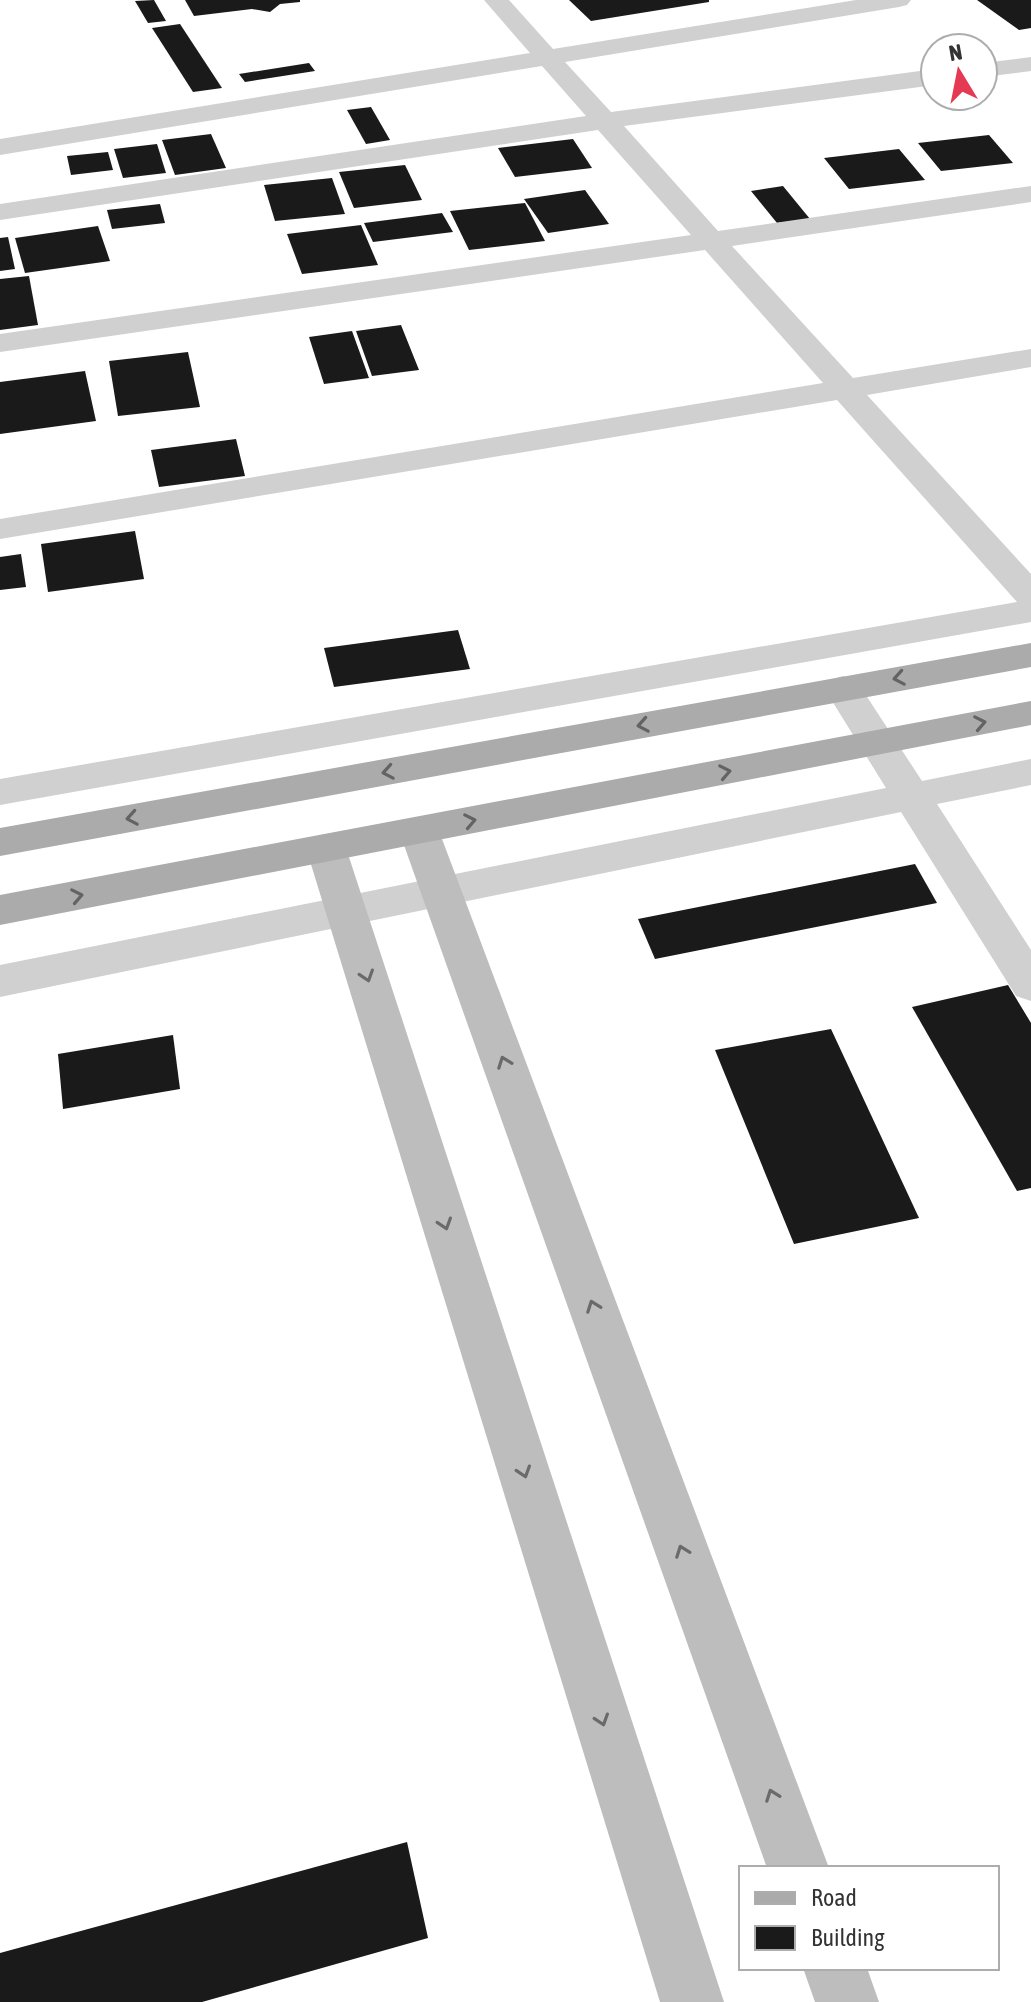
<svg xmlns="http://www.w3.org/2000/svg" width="1031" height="2002" font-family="'Asap Condensed',sans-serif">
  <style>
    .building { fill: #1a1a1a }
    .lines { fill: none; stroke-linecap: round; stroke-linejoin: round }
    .street { fill: #d0d0d0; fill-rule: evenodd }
    .secondary { fill: #bdbdbd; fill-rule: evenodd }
    .primary { fill: #ababab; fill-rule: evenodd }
    .oneway { stroke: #636363 }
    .oneway2 { stroke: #6a6a6a }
  </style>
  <rect width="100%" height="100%" fill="#fff"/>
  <g class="building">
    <polygon points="154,0 166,21 148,23 135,1"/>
    <polygon points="185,0 300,0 300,2 280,4 270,12 252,9 194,16"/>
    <polygon points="569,0 709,0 709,2 591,21"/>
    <polygon points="977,0 1031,0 1031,28 1019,30"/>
    <polygon points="180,24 222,88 193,92 152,28"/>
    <polygon points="309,63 315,71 245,82 239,74"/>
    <polygon points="371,107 390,140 366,144 347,110"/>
    <polygon points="211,134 226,168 175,175 162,140"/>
    <polygon points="989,135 1013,163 941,171 918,143"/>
    <polygon points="573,139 592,168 515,177 498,148"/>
    <polygon points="157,144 166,173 123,178 114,149"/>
    <polygon points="899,149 925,180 849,189 824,158"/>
    <polygon points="108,152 113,170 71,175 67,156"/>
    <polygon points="405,165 422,200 354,208 339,172"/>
    <polygon points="332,178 345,214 275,221 264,185"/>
    <polygon points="783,186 810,219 777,223 751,191"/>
    <polygon points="585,190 609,224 548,233 524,199"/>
    <polygon points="525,203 545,241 469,250 450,211"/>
    <polygon points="160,204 165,223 112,229 107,210"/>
    <polygon points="442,213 453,232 373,242 364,223"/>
    <polygon points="361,225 378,265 302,274 287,234"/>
    <polygon points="98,226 110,261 25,273 15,238"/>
    <polygon points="8,237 15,269 0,271 0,238"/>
    <polygon points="29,276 38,325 0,330 0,279"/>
    <polygon points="401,325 419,370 372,376 356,331"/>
    <polygon points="352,331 369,378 324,384 309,337"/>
    <polygon points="188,352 200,407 118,416 109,361"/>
    <polygon points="85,371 96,421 0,434 0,382"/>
    <polygon points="236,439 245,476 159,487 151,450"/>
    <polygon points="135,531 144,579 48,592 41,544"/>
    <polygon points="21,554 26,587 0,590 0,557"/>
    <polygon points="458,630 470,669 334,687 324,648"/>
    <polygon points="915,864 937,903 655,959 638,919"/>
    <polygon points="1008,985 1031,1023 1031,1188 1017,1191 912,1007"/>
    <polygon points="831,1029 919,1218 794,1244 715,1050"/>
    <polygon points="173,1035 180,1089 63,1109 58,1054"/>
    <polygon points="407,1842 428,1938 202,2002 0,2002 0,1953"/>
  </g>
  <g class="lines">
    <g class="street">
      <polygon points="484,0 509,0 553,49 856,0 911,0 907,5 899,7 565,62 611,112 935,69 935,85 624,126 718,231 1031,186 1031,202 732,246 853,378 1031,349 1031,367 867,395 1031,574 1031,622 0,805 0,779 1017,602 837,400 0,539 0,519 823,383 705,250 0,352 0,334 691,235 598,130 0,220 0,204 586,116 542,66 0,155 0,139 530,53"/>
      <polygon points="1031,57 1031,71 983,77 983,63"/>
      <polygon points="843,676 856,680 922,781 1031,759 1031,785 937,804 1031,950 1031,1001 1016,996 901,812 0,997 0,965 886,788 824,688 830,680"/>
    </g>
    <g class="secondary">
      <polygon points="419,817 433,821 439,831 829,1868 767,1868 399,831 405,821"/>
      <polygon points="326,834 340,838 346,848 724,2002 660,2002 306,848 312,838"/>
      <polygon points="803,1968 867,1968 879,2002 815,2002"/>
    </g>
    <g class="primary">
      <polygon points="1031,643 1031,667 0,856 0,828"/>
      <polygon points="1031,701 1031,725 0,925 0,895"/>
    </g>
  </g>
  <defs><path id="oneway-chevron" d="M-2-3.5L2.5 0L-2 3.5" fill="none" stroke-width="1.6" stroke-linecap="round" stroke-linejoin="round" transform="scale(2)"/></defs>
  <g class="oneway">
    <use href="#oneway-chevron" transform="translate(899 678) rotate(170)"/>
    <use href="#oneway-chevron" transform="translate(980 723) rotate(-11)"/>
    <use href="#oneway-chevron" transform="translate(643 725) rotate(170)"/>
    <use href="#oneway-chevron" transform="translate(388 772) rotate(170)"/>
    <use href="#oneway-chevron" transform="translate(725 772) rotate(-11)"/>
    <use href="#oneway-chevron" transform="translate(132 818) rotate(170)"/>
    <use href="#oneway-chevron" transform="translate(470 821) rotate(-11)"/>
    <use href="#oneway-chevron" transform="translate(77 896) rotate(-11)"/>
  </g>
  <g class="oneway2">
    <use href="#oneway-chevron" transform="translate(367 976) rotate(72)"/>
    <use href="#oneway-chevron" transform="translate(504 1062) rotate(-110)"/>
    <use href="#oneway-chevron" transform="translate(445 1224) rotate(72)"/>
    <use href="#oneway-chevron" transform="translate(593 1306) rotate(-110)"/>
    <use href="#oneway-chevron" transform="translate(524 1472) rotate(72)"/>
    <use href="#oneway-chevron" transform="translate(682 1551) rotate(-110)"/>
    <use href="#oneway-chevron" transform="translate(602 1720) rotate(72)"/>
    <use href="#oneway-chevron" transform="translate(772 1795) rotate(-110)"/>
  </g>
  <rect x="739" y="1866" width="260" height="104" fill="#ffffff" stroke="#adadad" stroke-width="2"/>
  <rect x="755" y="1892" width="40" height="12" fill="#ababab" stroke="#adadad" stroke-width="2"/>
  <text x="811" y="1906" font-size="24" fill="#333333">Road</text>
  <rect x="755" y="1926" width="40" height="24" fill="#1a1a1a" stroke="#adadad" stroke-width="2"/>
  <text x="811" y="1946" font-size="24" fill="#333333">Building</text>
  <g transform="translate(959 72) rotate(350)"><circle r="38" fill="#ffffff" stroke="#adadad" stroke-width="2"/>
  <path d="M0-6L14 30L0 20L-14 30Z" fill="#e53a54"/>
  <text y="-12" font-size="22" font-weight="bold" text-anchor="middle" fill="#333333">N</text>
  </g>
</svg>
